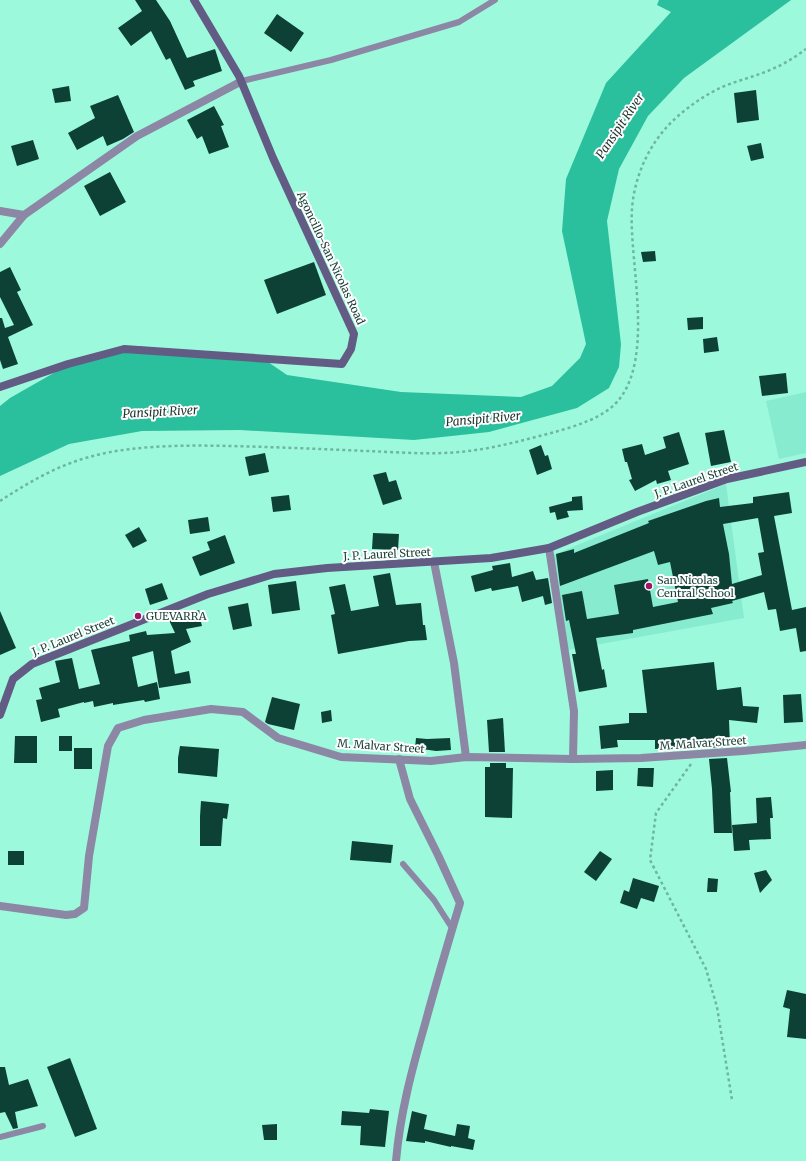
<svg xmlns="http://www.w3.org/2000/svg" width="806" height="1161" font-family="Merriweather,serif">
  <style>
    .built { fill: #87eccf }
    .water { fill: #2abf9d }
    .building { fill: #0e4135; fill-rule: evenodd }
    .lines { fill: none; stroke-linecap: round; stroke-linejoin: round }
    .path { stroke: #6db6a0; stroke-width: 2.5; stroke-dasharray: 3 3; stroke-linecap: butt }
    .service { stroke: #8b87a4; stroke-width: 6 }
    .minor { stroke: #8b87a4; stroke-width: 8 }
    .tertiary { stroke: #8b87a4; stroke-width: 8 }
    .secondary { stroke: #625b84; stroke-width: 8 }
    .poi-dot { fill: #9f1664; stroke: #fff; stroke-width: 1.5 }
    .labels { text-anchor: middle; stroke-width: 4; stroke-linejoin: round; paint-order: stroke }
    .street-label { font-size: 11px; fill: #183f34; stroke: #fff }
    .poi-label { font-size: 11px; fill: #183f34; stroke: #fff; text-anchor: start }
    .water-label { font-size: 12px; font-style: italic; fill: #213831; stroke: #fff }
  </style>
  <rect width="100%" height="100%" fill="#9df9dc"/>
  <g class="built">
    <polygon points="806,392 806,453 779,459 766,401"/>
    <polygon points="726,484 744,618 568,650 553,555"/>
  </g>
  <polygon class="water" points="659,0 791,0 684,78 648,116 619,169 607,221 621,344 619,367 609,388 577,408 489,432 414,440 240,430 142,431 69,444 0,476 0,406 10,398 80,358 138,346 268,362 287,375 401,392 521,397 552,386 580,358 586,344 562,231 566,179 606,83 671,12 657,5"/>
  <g class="building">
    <polygon points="135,0 156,0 170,21 187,58 215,49 222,71 193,81 195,86 185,90 170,58 166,60 151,31 131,46 118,28 142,11"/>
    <polygon points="277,14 304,33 291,52 264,33"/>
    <polygon points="69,86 71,101 55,103 52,89"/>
    <polygon points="756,90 759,120 737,123 734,93"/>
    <polygon points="118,95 134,132 123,139 107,146 103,136 77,150 68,133 95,118 90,106"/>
    <polygon points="214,106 224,125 221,126 229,147 209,154 202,136 197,139 187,120"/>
    <polygon points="33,140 39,159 17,166 11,146"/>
    <polygon points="761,143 764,158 751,161 747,146"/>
    <polygon points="110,172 126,202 100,216 84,186"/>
    <polygon points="655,251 656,261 643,262 641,252"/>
    <polygon points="314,262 326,295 277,314 264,280"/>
    <polygon points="10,267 21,290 17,292 33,325 8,337 18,364 3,369 0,360 0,318 2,318 5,328 14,325 0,297 0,272"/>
    <polygon points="703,317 703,329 688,330 687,318"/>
    <polygon points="717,337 719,351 704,353 703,339"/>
    <polygon points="786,373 788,393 762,396 759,376"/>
    <polygon points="724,430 731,462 711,466 705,433"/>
    <polygon points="679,432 689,464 668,471 671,480 657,484 656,480 635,491 629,480 632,479 627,462 625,462 622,449 642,444 645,455 666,448 663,437"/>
    <polygon points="541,445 545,456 548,455 552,469 537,475 529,450"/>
    <polygon points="265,453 269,472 249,476 245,457"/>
    <polygon points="386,472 389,482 396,480 402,499 383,505 373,475"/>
    <path d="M 789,492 L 792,513 L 774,516 L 792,610 L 806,607 L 806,651 L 800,652 L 796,628 L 780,631 L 776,609 L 768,610 L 764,592 L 732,601 L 733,603 L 711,608 L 713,614 L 633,630 L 633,633 L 596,638 L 602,670 L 604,669 L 607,687 L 579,692 L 572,654 L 576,654 L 569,620 L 566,621 L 562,595 L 582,591 L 587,619 L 619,614 L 614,585 L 648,579 L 653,607 L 678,602 L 670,562 L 658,565 L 654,551 L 560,586 L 556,554 L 574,549 L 574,553 L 649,523 L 648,521 L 706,501 L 719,498 L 720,507 L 753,503 L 753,497 ZM 758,518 L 764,552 L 758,553 L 762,575 L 732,584 L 729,554 L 723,524 Z"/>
    <polygon points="289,495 291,510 273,512 271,497"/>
    <polygon points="582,496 583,510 567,511 569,517 557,520 555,512 550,513 549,507 572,501 572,497"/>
    <polygon points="208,517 210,531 190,534 188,520"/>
    <polygon points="139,527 147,541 133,548 125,535"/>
    <polygon points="373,533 399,534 398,550 372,549"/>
    <polygon points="225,535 235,563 200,576 192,557 210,550 207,542"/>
    <polygon points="510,563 512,577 533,571 536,580 548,578 552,603 545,605 543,596 522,602 518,586 492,591 491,588 475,592 471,576 493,570 492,566"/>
    <polygon points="390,573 396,605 421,603 423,625 425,625 427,640 409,641 338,654 331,615 335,614 329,587 345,584 351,611 379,606 373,576"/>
    <polygon points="296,581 300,610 272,614 268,585"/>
    <polygon points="162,583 168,599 150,605 145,589"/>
    <polygon points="248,603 252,626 233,630 228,607"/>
    <polygon points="199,610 202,621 201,622 202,626 186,629 191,642 171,651 175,674 189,671 191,683 159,688 153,651 132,657 138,687 157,682 160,699 145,702 144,700 113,705 113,703 94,707 93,701 84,703 84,702 58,709 60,717 41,722 36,700 42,699 39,688 60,682 55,661 72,658 79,689 100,684 91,650 130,641 129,635 146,631 147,635 175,633 168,618 179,613 180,616"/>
    <polygon points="0,611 16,648 0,655"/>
    <polygon points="714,662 717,690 741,687 743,706 759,707 757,723 729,720 730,745 726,745 726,747 708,748 708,746 655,749 655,740 617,740 618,747 601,749 599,726 629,723 629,713 647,713 642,670"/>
    <polygon points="801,694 803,722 784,723 783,695"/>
    <polygon points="272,697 300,704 294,730 268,724 265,722"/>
    <polygon points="331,710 332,721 322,723 321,712"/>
    <polygon points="503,718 505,752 489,752 487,720"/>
    <polygon points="15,736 37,736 37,763 14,763"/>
    <rect x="59" y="736" width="13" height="15"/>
    <polygon points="416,738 427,739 450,738 451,750 436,751 415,748"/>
    <polygon points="180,746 219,749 217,777 178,773 178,758"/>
    <rect x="74" y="748" width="18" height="21"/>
    <polygon points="727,758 731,792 730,792 732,833 714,833 712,789 709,759"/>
    <polygon points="490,763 506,763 506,768 513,768 512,818 485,817 485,767 490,767"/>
    <polygon points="638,768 654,768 653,787 637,786"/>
    <polygon points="613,770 613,790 596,791 596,771"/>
    <polygon points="771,797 773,818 770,818 771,839 749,840 750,850 734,851 732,825 757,823 756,798"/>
    <polygon points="201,801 229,804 227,819 223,818 221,846 200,846 200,816"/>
    <polygon points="352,841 393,845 391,863 350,860"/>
    <rect x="8" y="851" width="16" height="14"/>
    <polygon points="600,851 612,859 596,881 584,872"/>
    <polygon points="766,870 772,880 760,893 754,873"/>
    <polygon points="633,878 659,886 654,902 641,898 637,909 620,903 624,890 629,892"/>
    <polygon points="708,878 718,879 717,892 707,892"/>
    <polygon points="787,990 806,994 806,1039 787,1037 790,1009 783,1007"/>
    <polygon points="70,1058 97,1129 75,1137 47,1067"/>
    <polygon points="0,1067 5,1067 9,1085 28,1079 38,1106 15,1112 18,1128 13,1129 5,1112 0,1113"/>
    <polygon points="370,1109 389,1111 385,1147 360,1145 361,1126 341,1125 342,1111 369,1113"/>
    <polygon points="412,1111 427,1115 424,1129 455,1136 457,1124 470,1126 468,1138 475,1140 473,1150 451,1146 451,1147 425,1141 425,1143 406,1141"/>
    <polygon points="277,1124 277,1140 264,1140 262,1125"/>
  </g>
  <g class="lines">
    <g class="path">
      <path d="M 0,501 C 29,482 60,464 93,456 C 134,445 187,445 229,446 C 275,447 320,449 366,451 C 396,452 428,455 459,452 C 482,450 505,445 528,439 C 551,433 586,425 605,412 C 661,377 628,263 632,209 C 634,180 646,151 665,129 C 680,112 701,97 722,87 C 744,78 767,74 788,61 C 794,58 800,53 806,49"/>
      <polyline points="691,764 656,813 650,860 706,969 717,1007 732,1100"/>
    </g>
    <g class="service">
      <polyline points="242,81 331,60 459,22 495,0"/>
      <polyline points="403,864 434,900 452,928"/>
      <polyline points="0,1137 43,1126"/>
    </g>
    <g class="minor">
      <polyline points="0,244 24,215"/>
      <polyline points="549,548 574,711 573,759"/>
      <polyline points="434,562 454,663 466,757"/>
      <polyline points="0,906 66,915 75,914 84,908 89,856 108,746 118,728 144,720 211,709 243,712 278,738 341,757 431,761 466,757 573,759 641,758 743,751 806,745"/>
      <path d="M 396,1161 C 400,1114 412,1069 425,1024 C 436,983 448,943 460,903 L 438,855 L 410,799 L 399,759"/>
    </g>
    <polyline class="tertiary" points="0,211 24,215 137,136 242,81"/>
    <g class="secondary">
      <polyline points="0,387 68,364 124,349 342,364 351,349 354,334 273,158 239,76 194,0"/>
      <polyline points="0,715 13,679 32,664 208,594 274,574 327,568 491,558 549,548 637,512 727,479 806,462"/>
    </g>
  </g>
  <g class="poi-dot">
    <circle cx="649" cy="586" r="4"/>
    <circle cx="138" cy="616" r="4"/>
  </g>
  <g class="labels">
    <g class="street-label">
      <text transform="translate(331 258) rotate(65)" y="4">Agoncillo-San Nicolas Road</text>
      <text transform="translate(696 480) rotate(-19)" y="4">J. P. Laurel Street</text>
      <text transform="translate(387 554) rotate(-3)" y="4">J. P. Laurel Street</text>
      <text transform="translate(73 636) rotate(-22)" y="4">J. P. Laurel Street</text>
      <text transform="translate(703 743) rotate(-4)" y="4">M. Malvar Street</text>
      <text transform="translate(381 746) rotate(4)" y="4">M. Malvar Street</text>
    </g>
    <g class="poi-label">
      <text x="657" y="584">San Nicolas<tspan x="657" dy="13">Central School</tspan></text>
      <text x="146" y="620">GUEVARRA</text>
    </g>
    <g class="water-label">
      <text transform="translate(620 126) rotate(-56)" y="4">Pansipit River</text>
      <text transform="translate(160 412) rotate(-3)" y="4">Pansipit River</text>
      <text transform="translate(483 419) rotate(-5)" y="4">Pansipit River</text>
    </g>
  </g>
</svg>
